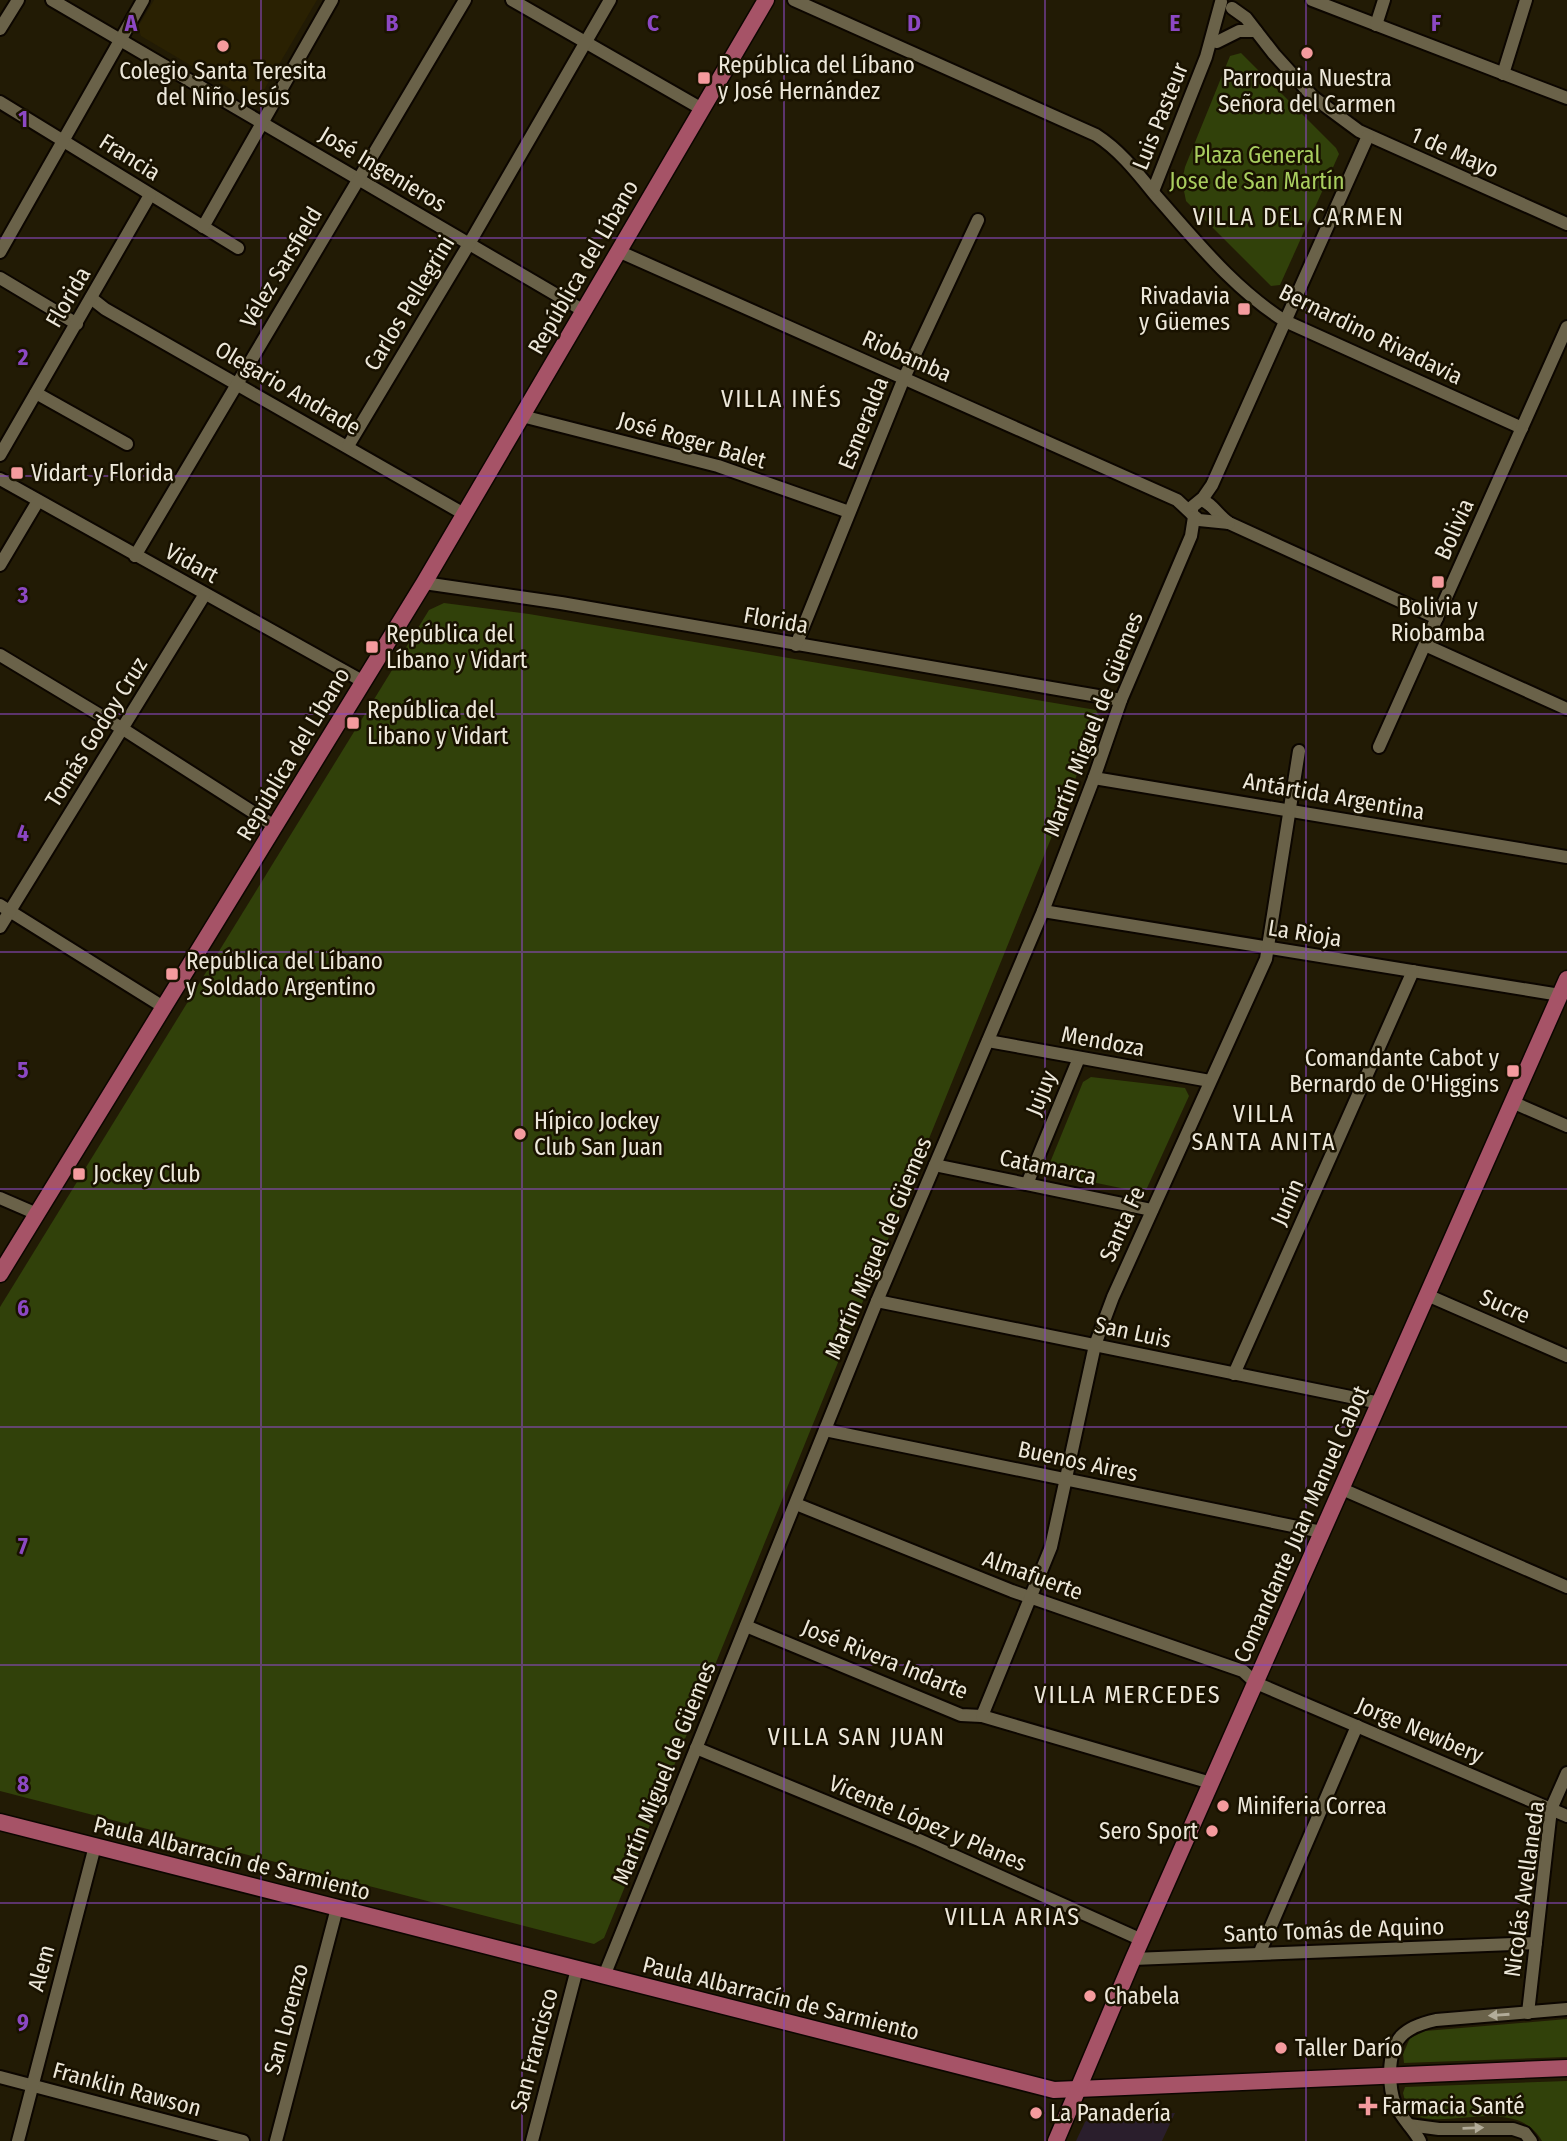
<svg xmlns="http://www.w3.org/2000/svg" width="1567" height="2141" font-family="'Fira Sans Condensed',sans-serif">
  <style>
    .commercial { fill: #2a1e2c }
    .built { fill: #2a2102 }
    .green { fill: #31410a }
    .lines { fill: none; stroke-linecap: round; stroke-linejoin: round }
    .minor-casing { stroke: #0c0600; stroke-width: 16 }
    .major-casing { stroke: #0c0600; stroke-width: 19 }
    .minor { stroke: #6a6249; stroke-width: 12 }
    .major { stroke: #a65367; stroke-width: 16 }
    .oneway { fill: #b2ac99 }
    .grid { fill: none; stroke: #8c48c3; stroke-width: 2; stroke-opacity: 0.55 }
    .poi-dot { fill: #f59b9e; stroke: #191200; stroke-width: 2.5 }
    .labels { text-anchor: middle; stroke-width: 5; stroke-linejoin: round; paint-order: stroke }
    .poi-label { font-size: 23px; fill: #ede8da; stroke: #191200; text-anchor: start }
    .street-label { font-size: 23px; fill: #ede8da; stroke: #191200 }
    .park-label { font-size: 23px; fill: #a9ce5f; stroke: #191200 }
    .neighbourhood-label { font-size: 24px; letter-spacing: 2px; fill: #ede8da; stroke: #191200 }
    .grid-label { font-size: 23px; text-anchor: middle; font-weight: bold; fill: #8c48c3; stroke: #191200; stroke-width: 5; stroke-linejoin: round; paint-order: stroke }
  </style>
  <rect width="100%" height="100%" fill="#221b05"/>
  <polygon class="commercial" points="1175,2113 1162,2141 1076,2141 1085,2122 1093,2116"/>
  <polygon class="built" points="154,0 317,0 258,100 251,101 141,36 138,27"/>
  <g class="green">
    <polygon points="1241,53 1336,148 1339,154 1280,285 1271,286 1186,201 1182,181 1185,167 1230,56"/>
    <polygon points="444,603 529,614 1096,710 1100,718 604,1938 594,1944 0,1791 0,1307 429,610"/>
    <polygon points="1091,1077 1185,1088 1189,1096 1147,1188 1140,1192 1053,1174 1049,1165 1083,1082"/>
    <polygon points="1567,2019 1567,2057 1404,2063 1403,2054 1410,2038 1425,2031"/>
    <path d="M 1567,2081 L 1567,2141 L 1542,2141 C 1513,2089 1426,2141 1404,2106 L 1406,2105 L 1403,2093 L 1405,2087 Z"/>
  </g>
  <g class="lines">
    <defs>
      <g id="minor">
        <polyline points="52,0 584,311"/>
        <polyline points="512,0 702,109"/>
        <path d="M 794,0 L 1096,135 C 1121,151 1139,175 1157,197 C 1197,242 1234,289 1285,321 L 1522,428"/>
        <polyline points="1312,0 1567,98"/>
        <polyline points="1232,8 1246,18 1274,54 1313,97 1359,131 1567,224"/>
        <polyline points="1376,25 1384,0"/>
        <polyline points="0,29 18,0"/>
        <polyline points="1217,42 1239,31 1256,31"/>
        <polyline points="1503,74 1526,0"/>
        <polyline points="0,102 238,248"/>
        <polyline points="1153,191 1206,57 1221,2"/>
        <polyline points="203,227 332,0"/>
        <polyline points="618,251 1177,500 1192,514"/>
        <polyline points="0,252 143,0"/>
        <polyline points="0,278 77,324"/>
        <polyline points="91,298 105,309 464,514"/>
        <polyline points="36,393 127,444"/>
        <polyline points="522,416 718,466 849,512"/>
        <polyline points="348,446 469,244 610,0"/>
        <polyline points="0,455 150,195"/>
        <polyline points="0,479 364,682"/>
        <path d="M 1201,500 C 1211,502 1219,517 1229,523 L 1437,618"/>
        <polyline points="1229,523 1199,520 1192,514 1192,507 1203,498 1212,485 1368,136"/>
        <polyline points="135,556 465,0"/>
        <polyline points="0,565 38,501"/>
        <polyline points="424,583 561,603 1121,700"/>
        <polyline points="796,645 904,378 978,220"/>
        <polyline points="1425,645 1567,709"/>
        <polyline points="0,655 123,729 276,827"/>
        <polyline points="1379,747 1567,327"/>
        <polyline points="1094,778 1567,857"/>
        <polyline points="0,905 165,1008"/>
        <polyline points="1043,911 1560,995"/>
        <polyline points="0,927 205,594"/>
        <polyline points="988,1041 1210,1081"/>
        <polyline points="1512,1102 1567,1126"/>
        <polyline points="935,1165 1152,1210"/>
        <polyline points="1027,1184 1079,1058"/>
        <polyline points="0,1198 37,1214"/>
        <polyline points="1427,1295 1567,1356"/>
        <polyline points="877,1301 1380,1403"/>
        <polyline points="1234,1374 1413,971"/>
        <polyline points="825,1430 1322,1532"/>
        <polyline points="1342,1489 1567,1587"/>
        <polyline points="796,1504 1012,1591 1243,1671 1256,1683 1567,1816"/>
        <polyline points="746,1626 961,1715 982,1716 1211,1783"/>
        <polyline points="982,1716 1051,1547 1095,1345 1113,1297 1266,959 1299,751"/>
        <polyline points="696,1748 919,1840 1142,1940"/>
        <polyline points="1259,1954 1357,1726"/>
        <polyline points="1133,1959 1536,1943"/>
        <polyline points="604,1976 877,1301 1043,911 1094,778 1121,700 1191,536 1194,517"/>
        <polyline points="1528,2013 1551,1809 1567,1773"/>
        <polyline points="0,2077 243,2141"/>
        <polyline points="1409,2125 1439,2129 1513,2129 1525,2133 1531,2141"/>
        <polyline points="18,2141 95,1846"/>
        <polyline points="276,2141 337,1908"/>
        <polyline points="532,2141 577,1969"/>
        <path d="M 1420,2141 C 1413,2128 1401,2118 1395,2104 C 1391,2094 1390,2083 1390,2072 C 1391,2038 1404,2027 1436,2020 L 1567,2009"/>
      </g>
      <g id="major">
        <polyline points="0,1274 424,583 766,0"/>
        <polyline points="0,1822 1054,2090 1567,2068"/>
        <polyline points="1056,2141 1133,1959 1567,979"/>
      </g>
    </defs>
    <use href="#minor" class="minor-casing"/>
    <use href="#major" class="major-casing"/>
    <use href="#minor" class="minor"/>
    <use href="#major" class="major"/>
  </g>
  <defs><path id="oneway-solid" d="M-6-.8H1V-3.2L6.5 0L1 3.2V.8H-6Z" transform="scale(1.75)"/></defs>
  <g class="oneway">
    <use href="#oneway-solid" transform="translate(1499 2015) rotate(176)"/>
    <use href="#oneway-solid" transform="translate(1473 2128) rotate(-2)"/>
  </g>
  <path class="grid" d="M 261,0 L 261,2141M 522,0 L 522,2141M 784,0 L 784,2141M 1045,0 L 1045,2141M 1306,0 L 1306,2141M 0,238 L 1567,238M 0,476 L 1567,476M 0,714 L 1567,714M 0,952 L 1567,952M 0,1189 L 1567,1189M 0,1427 L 1567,1427M 0,1665 L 1567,1665M 0,1903 L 1567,1903"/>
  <g class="poi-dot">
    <circle cx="223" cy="46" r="7"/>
    <circle cx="1307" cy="53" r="7"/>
    <rect x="697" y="71" width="14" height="14" rx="3.5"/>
    <rect x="1237" y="302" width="14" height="14" rx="3.5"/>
    <rect x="10" y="466" width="14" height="14" rx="3.5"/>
    <rect x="1431" y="575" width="14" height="14" rx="3.5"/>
    <rect x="365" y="640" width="14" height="14" rx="3.5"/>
    <rect x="346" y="716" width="14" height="14" rx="3.5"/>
    <rect x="165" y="967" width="14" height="14" rx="3.5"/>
    <rect x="1506" y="1064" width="14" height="14" rx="3.5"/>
    <circle cx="520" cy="1134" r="7"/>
    <rect x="72" y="1167" width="14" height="14" rx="3.5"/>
    <circle cx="1223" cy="1806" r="7"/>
    <circle cx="1212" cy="1831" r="7"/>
    <circle cx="1090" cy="1996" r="7"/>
    <circle cx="1281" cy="2048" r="7"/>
    <path d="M1364.5 2095.5h7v7h7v7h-7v7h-7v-7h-7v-7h7z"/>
    <circle cx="1036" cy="2113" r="7"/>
  </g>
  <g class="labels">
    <g class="poi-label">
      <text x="718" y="73">República del Líbano<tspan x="718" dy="26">y José Hernández</tspan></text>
      <text x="223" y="79" text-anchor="middle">Colegio Santa Teresita<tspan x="223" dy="26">del Niño Jesús</tspan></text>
      <text x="1307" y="86" text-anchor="middle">Parroquia Nuestra<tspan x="1307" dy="26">Señora del Carmen</tspan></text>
      <text x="1230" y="304" text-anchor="end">Rivadavia<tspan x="1230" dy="26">y Güemes</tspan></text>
      <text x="31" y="481">Vidart y Florida</text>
      <text x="1438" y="615" text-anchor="middle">Bolivia y<tspan x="1438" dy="26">Riobamba</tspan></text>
      <text x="386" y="642">República del<tspan x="386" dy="26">Líbano y Vidart</tspan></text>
      <text x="367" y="718">República del<tspan x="367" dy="26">Libano y Vidart</tspan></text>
      <text x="186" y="969">República del Líbano<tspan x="186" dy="26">y Soldado Argentino</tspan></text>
      <text x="1499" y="1066" text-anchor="end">Comandante Cabot y<tspan x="1499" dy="26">Bernardo de O'Higgins</tspan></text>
      <text x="534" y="1129">Hípico Jockey<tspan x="534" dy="26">Club San Juan</tspan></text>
      <text x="93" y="1182">Jockey Club</text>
      <text x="1237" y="1814">Miniferia Correa</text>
      <text x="1198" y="1839" text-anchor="end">Sero Sport</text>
      <text x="1104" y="2004">Chabela</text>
      <text x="1295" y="2056">Taller Darío</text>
      <text x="1382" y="2114">Farmacia Santé</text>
      <text x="1050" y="2121">La Panadería</text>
    </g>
    <g class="street-label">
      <text transform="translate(1160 116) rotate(-68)" y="8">Luis Pasteur</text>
      <text transform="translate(1455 152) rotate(24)" y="8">1 de Mayo</text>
      <text transform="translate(130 157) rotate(32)" y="8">Francia</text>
      <text transform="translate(383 169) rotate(31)" y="8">José Ingenieros</text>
      <text transform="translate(281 267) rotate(-59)" y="8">Vélez Sarsfield</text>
      <text transform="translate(583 267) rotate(-60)" y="8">República del Líbano</text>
      <text transform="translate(68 297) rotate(-60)" y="8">Florida</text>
      <text transform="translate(409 303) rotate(-59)" y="8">Carlos Pellegrini</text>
      <text transform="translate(1371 334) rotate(26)" y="8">Bernardino Rivadavia</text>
      <text transform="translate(907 356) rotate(24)" y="8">Riobamba</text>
      <text transform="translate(288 388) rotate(30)" y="8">Olegario Andrade</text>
      <text transform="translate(863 423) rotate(-68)" y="8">Esmeralda</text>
      <text transform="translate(692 440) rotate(16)" y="8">José Roger Balet</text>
      <text transform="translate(1454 529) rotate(-66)" y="8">Bolivia</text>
      <text transform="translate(192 563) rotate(29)" y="8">Vidart</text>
      <text transform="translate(776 620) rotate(10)" y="8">Florida</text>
      <text transform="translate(1093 724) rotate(-69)" y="8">Martín Miguel de Güemes</text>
      <text transform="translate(96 732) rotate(-58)" y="8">Tomás Godoy Cruz</text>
      <text transform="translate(293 754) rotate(-59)" y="8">República del Líbano</text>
      <text transform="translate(1334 796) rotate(10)" y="8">Antártida Argentina</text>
      <text transform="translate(1305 933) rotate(9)" y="8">La Rioja</text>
      <text transform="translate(1103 1041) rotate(10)" y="8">Mendoza</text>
      <text transform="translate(1041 1093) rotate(-68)" y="8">Jujuy</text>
      <text transform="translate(1048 1167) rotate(12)" y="8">Catamarca</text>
      <text transform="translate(1287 1202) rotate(-66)" y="8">Junín</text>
      <text transform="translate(1122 1224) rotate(-66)" y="8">Santa Fe</text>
      <text transform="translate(878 1248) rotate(-67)" y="8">Martín Miguel de Güemes</text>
      <text transform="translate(1505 1306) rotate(24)" y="8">Sucre</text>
      <text transform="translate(1133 1332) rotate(12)" y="8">San Luis</text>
      <text transform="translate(1078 1461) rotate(12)" y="8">Buenos Aires</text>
      <text transform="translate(1301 1524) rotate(-66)" y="8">Comandante Juan Manuel Cabot</text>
      <text transform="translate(1033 1575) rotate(20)" y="8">Almafuerte</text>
      <text transform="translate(885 1659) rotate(22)" y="8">José Rivera Indarte</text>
      <text transform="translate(1420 1730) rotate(23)" y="8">Jorge Newbery</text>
      <text transform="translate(664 1773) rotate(-68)" y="8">Martín Miguel de Güemes</text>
      <text transform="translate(928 1823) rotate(23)" y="8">Vicente López y Planes</text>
      <text transform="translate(232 1858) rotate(14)" y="8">Paula Albarracín de Sarmiento</text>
      <text transform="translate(1524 1889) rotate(-82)" y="8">Nicolás Avellaneda</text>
      <text transform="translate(1334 1930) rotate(-2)" y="8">Santo Tomás de Aquino</text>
      <text transform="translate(41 1968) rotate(-75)" y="8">Alem</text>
      <text transform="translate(781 1998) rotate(14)" y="8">Paula Albarracín de Sarmiento</text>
      <text transform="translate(286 2019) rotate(-75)" y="8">San Lorenzo</text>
      <text transform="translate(534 2050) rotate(-75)" y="8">San Francisco</text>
      <text transform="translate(127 2089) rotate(15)" y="8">Franklin Rawson</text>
    </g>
    <g class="park-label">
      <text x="1257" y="163">Plaza General<tspan x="1257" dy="26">Jose de San Martín</tspan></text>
    </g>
    <g class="neighbourhood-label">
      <text x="1299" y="225">VILLA DEL CARMEN</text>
      <text x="782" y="407">VILLA INÉS</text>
      <text x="1264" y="1122">VILLA<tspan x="1264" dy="28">SANTA ANITA</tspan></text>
      <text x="1128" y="1703">VILLA MERCEDES</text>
      <text x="857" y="1745">VILLA SAN JUAN</text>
      <text x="1013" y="1925">VILLA ARIAS</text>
    </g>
  </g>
  <g class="grid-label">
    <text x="131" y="31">A</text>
    <text x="392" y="31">B</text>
    <text x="653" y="31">C</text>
    <text x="914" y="31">D</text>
    <text x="1175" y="31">E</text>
    <text x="1436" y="31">F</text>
    <text x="23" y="127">1</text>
    <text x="23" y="365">2</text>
    <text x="23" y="603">3</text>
    <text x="23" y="841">4</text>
    <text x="23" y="1078">5</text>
    <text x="23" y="1316">6</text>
    <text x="23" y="1554">7</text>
    <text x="23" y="1792">8</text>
    <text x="23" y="2030">9</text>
  </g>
</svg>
